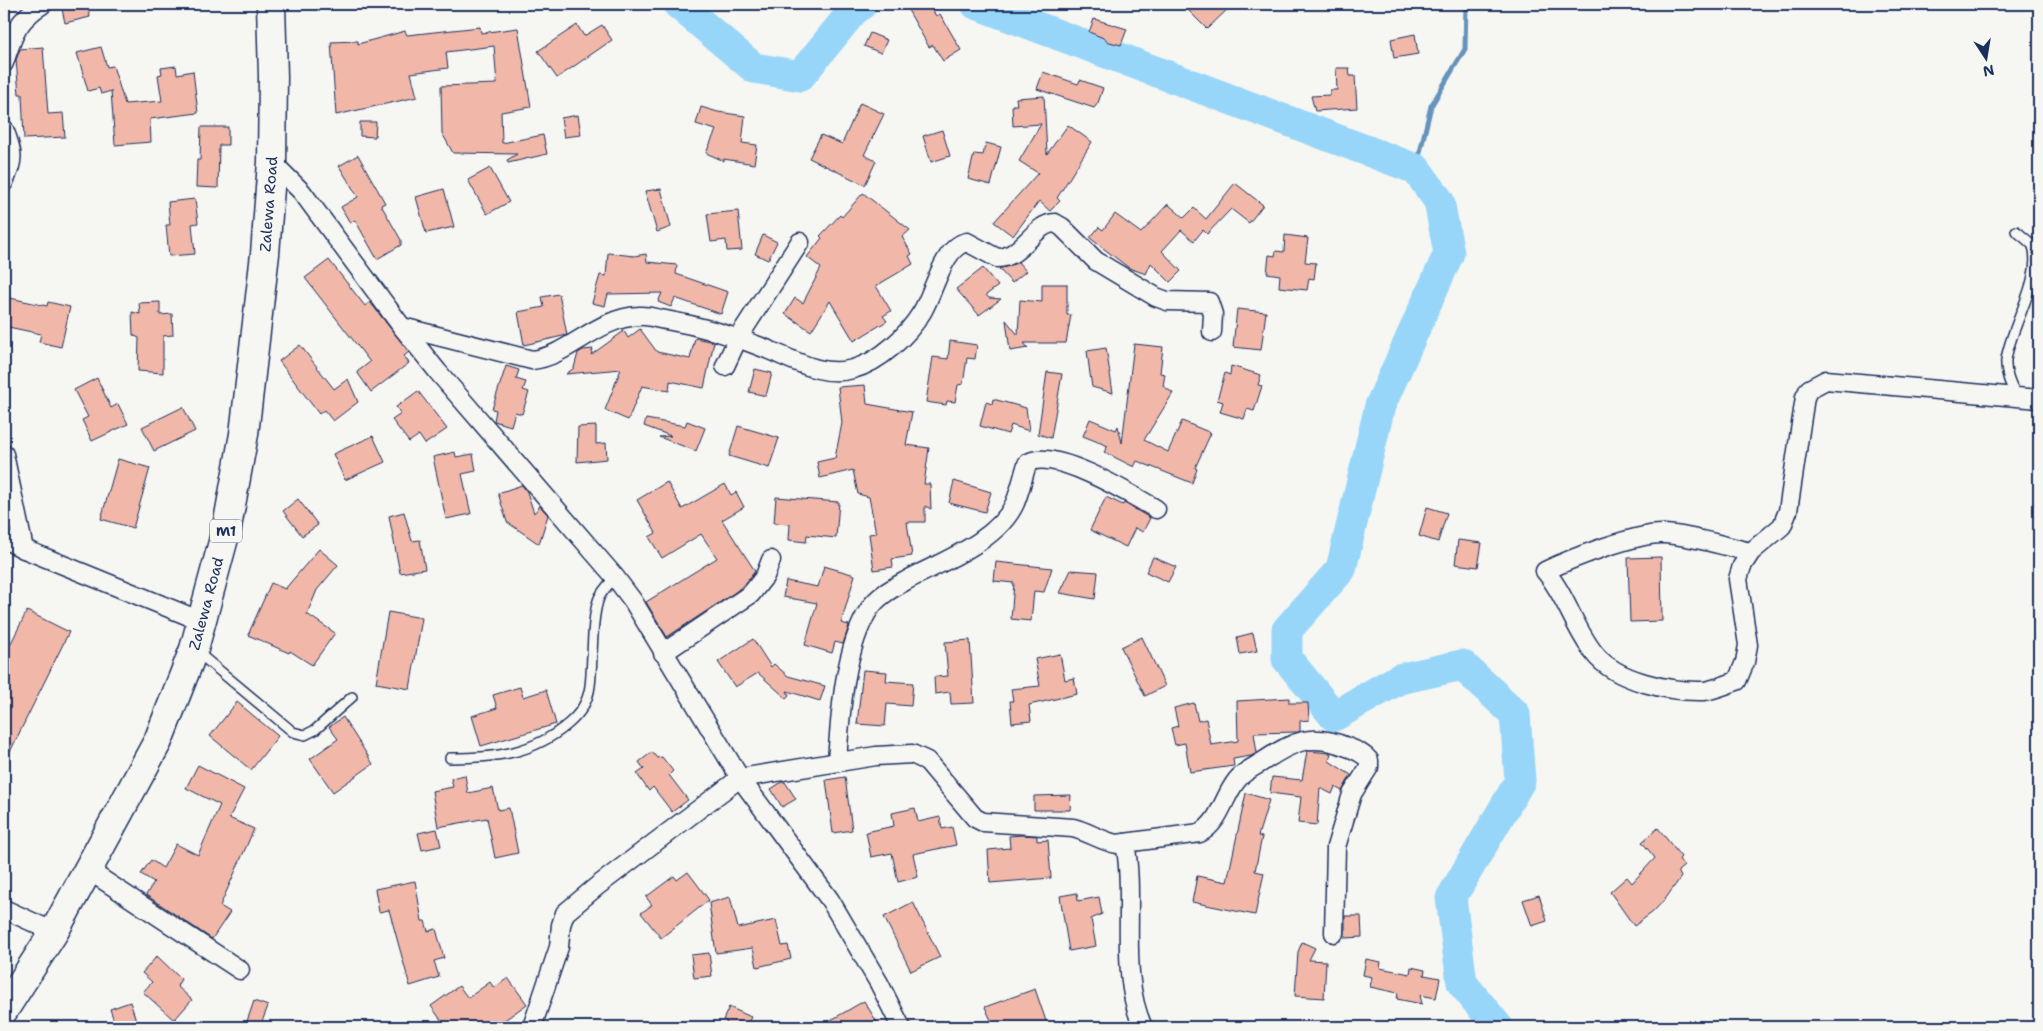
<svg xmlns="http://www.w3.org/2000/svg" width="2043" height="1031" font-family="'Shantell Sans',sans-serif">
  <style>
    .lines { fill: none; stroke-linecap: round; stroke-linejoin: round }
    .stream { stroke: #6693bb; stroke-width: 5 }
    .river { stroke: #98d6f9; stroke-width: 31 }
    .building { fill: #f1b8a9; stroke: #1b2f5e }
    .lane-casing { stroke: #1b2f5e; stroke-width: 12 }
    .street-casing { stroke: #1b2f5e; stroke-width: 21 }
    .highway-casing { stroke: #1b2f5e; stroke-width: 31 }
    .lane { stroke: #f6f6f2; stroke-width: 9 }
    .street { stroke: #f6f6f2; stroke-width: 18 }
    .highway { stroke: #f6f6f2; stroke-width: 28 }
    .labels { text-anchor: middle; stroke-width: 4.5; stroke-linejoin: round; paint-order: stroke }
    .shield { fill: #f6f6f2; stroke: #5d6b8a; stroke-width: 1 }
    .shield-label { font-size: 14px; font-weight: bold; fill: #1b2f5e }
    .street-label { font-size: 15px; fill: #1b2f5e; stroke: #f6f6f2 }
  </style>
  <rect width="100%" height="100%" fill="#f6f6f2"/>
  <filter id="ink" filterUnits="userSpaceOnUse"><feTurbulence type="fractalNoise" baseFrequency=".02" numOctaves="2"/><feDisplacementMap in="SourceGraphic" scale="10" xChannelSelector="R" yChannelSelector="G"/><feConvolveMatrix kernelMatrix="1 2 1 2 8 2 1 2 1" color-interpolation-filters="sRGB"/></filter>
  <g filter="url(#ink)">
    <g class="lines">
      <polyline class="stream" points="1416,169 1431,106 1465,49 1466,4"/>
      <g class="river">
        <polyline points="678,4 754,68 800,76 853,11 862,4"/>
        <polyline points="976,4 1416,169 1439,201 1449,253 1380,406 1341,569 1287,630 1287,659 1334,716 1399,679 1462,665 1515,714 1520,781 1451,898 1462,983 1498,1027"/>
      </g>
    </g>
    <g class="building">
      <polygon points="61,4 87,4 90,17 65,23"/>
      <polygon points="919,4 929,4 936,16 940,14 961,50 943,61 933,45 929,47 908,10"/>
      <polygon points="1182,4 1233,4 1207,29"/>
      <polygon points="1094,19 1127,29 1121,45 1106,41 1106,39 1089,32"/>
      <polygon points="577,25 584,36 602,25 612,40 557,78 538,51"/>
      <polygon points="480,27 481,33 518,28 531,107 501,112 502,143 543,135 547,154 508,163 507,160 517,154 453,153 442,133 441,86 497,84 494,46 446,52 448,68 411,73 417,97 336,115 331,42 358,41 358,44 405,31 407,35"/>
      <polygon points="870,33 887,40 881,53 864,46"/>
      <polygon points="1415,34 1418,54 1394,58 1391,39"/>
      <polygon points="43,47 48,114 63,113 65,137 24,139 22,94 19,94 16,60 20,49"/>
      <polygon points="101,47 107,67 113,66 125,104 162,101 158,75 162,74 161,68 176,66 177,74 193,71 198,113 150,119 151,142 115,145 111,91 101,94 99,88 88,91 77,53"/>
      <polygon points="1336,68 1349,68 1350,76 1355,76 1357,108 1315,111 1311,96 1330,95 1330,90 1337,90"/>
      <polygon points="1043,72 1078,84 1080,80 1103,88 1098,103 1094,108 1037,89"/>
      <polygon points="1044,96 1047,154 1068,125 1092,142 1057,198 1060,201 1050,211 1039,201 1013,236 994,222 1038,173 1019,161 1041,124 1013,126 1012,105 1017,105 1016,98"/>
      <polygon points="860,103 884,114 864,155 876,161 865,185 809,158 821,135 842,144"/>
      <polygon points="701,107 718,112 745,116 742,143 757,145 754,164 724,159 724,161 706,153 716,130 696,124"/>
      <polygon points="578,115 581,135 564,137 561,118"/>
      <polygon points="360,122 376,122 375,137 360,136"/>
      <polygon points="201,127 228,127 228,145 219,145 218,188 196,187 197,160 200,160"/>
      <polygon points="942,130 950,156 931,162 923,136"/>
      <polygon points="986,143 1001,147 991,185 968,179 974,154 983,155"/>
      <polygon points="358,155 385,203 381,205 401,240 401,245 377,259 355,220 350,223 341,207 358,197 339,166"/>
      <polygon points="490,168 509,202 487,214 468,180"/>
      <polygon points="1235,183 1263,205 1249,223 1231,209 1207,234 1203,230 1194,241 1181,230 1162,251 1181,271 1170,282 1151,263 1146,274 1129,268 1090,238 1099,227 1103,230 1115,214 1141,233 1168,204 1184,218 1194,208 1206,219"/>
      <polygon points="444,189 454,227 426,233 416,197"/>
      <polygon points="661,189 671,227 657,232 645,191"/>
      <polygon points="863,193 910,230 902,237 912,254 909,256 913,264 876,286 891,311 883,316 887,321 854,341 830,301 811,331 785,314 795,298 803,303 821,268 807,257 822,238 820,236 840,215 842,217"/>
      <polygon points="195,199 198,223 192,224 195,254 169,256 166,225 170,225 168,202"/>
      <polygon points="738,211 742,250 727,251 726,240 711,242 707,214"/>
      <polygon points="763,235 777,242 768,260 755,254"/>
      <polygon points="1285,235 1308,238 1305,262 1316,263 1314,279 1309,278 1307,290 1279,287 1280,275 1267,273 1269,255 1275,256 1276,251 1284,252"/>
      <polygon points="608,253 634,256 646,254 647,262 677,265 676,274 728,292 721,314 675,298 671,307 658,302 662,293 608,294 605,306 592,303 600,275 606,276"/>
      <polygon points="329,260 365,306 370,302 409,352 404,356 409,363 371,392 357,372 370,362 305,278"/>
      <polygon points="1018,262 1026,271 1012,283 999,269"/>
      <polygon points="983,268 998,286 986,295 989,298 1001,299 979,315 956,289"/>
      <polygon points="1042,284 1067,284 1067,315 1071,315 1066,343 1024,343 1028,348 1010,351 1006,320 1018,335 1020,300 1042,302"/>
      <polygon points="559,294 567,335 524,345 518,312 544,307 542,297"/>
      <polygon points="10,298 47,306 48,302 70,307 61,347 39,342 41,334 4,326"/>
      <polygon points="160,302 160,315 172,314 173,335 163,336 163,373 138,371 139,338 133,335 132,312 140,314 139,303"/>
      <polygon points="1237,309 1266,312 1261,350 1233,347"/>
      <polygon points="640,329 657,352 690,359 695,338 714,342 704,388 670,381 669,391 642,386 628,420 605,410 621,369 566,374 574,368 578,353 583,350 593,349 591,355 624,331 628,338"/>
      <polygon points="950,341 977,345 975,359 967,358 963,384 958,385 955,402 947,401 946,405 926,402 933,357 948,359"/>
      <polygon points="1134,344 1163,347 1160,373 1165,374 1163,386 1173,393 1144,440 1168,452 1182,421 1211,433 1195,468 1197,469 1192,483 1137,461 1134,467 1104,452 1108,446 1083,436 1090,419 1116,430 1118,426 1122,443"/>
      <polygon points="300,345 334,389 348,379 358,402 333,421 324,410 319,414 279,361"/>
      <polygon points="1106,348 1113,393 1092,387 1090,374 1087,351"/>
      <polygon points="506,366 519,370 516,379 526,382 523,390 529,392 522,414 515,412 511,426 494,421 496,410 492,409"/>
      <polygon points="1231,366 1261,375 1258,385 1262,386 1254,411 1247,409 1244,419 1220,412 1223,402 1217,400 1225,373 1230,375"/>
      <polygon points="755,369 772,373 766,396 749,392"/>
      <polygon points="1047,372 1062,374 1051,438 1038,434"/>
      <polygon points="97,378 111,408 118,404 128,424 92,441 82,420 88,417 74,390"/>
      <polygon points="865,385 867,404 912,412 906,445 929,448 924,484 930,484 931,509 925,506 925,522 907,522 912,556 892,559 893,567 874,570 869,534 876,533 869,497 858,494 853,470 820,478 817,462 835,458 842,423 838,387"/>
      <polygon points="418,391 447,429 425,444 419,435 409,442 392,420 401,414 396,407"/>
      <polygon points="993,399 1026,408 1029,431 1011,425 1008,434 980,426 986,402 992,404"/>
      <polygon points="183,407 195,431 154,451 142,427"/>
      <polygon points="646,419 685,426 687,421 705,428 696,451 659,437 671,436 644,426"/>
      <polygon points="596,426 596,444 606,443 607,459 577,462 578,427"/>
      <polygon points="738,426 779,438 769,468 729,456"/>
      <polygon points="373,436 385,462 345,480 333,454"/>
      <polygon points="455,452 456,457 473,454 476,471 462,474 471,514 446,519 433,457"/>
      <polygon points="118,459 150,468 133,528 101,519"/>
      <polygon points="954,481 991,492 985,512 949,503"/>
      <polygon points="667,482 682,509 725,484 731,495 736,492 744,507 722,520 755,571 745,584 734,593 667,637 646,602 717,558 701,534 662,558 649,537 656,533 637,500"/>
      <polygon points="522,485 527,492 534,513 540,506 548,515 539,544 507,522 498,493"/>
      <polygon points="776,497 839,502 836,538 807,535 806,542 789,540 790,524 774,523"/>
      <polygon points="1106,497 1123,505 1124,503 1150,518 1143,532 1135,528 1126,547 1090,530"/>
      <polygon points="298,499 318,525 302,536 283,511"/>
      <polygon points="1427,507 1447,513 1438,542 1419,536"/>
      <polygon points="404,512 412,541 420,540 425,569 400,573 389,516"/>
      <polygon points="1458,540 1482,543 1478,567 1455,564"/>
      <polygon points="319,549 338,565 317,590 307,614 335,633 312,665 290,651 289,653 248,635 271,583 285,589"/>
      <polygon points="1153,557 1176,567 1168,582 1146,572"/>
      <polygon points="1661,557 1662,621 1630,622 1628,558"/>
      <polygon points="996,562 1052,568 1044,592 1034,591 1031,621 1011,619 1014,583 994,581"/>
      <polygon points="824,566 855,575 841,623 849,625 847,632 843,644 835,642 832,653 805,645 817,603 783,597 786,581 818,587"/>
      <polygon points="1071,570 1098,572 1095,599 1060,593"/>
      <polygon points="27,611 69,632 4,764 4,657"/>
      <polygon points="388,612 422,618 410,689 376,683"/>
      <polygon points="1253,633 1257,651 1240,654 1237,637"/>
      <polygon points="1142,637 1165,686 1145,696 1121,647"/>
      <polygon points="753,639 771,667 774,664 788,676 825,686 820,701 787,691 789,695 786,698 758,673 735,687 718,662"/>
      <polygon points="970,640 974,703 951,704 950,692 935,694 934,677 948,676 945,642"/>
      <polygon points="1060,654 1065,680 1074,678 1077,694 1029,705 1031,721 1012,723 1010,701 1013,701 1011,689 1040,686 1035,659"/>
      <polygon points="863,670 887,672 886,681 913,683 911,706 887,704 885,726 857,724"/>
      <polygon points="520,687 523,697 546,690 556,724 481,746 472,716 497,708 493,695"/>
      <polygon points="1289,698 1289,703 1308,703 1309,720 1300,721 1300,731 1298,732 1254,733 1257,753 1251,756 1233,759 1234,766 1190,772 1185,743 1175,745 1171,728 1178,726 1174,708 1194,703 1198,721 1206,719 1211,745 1238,741 1237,701"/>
      <polygon points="237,702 278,736 251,770 210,736"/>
      <polygon points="343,717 373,764 333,792 310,759 338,739 329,727"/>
      <polygon points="1307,751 1331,753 1329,761 1351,775 1342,791 1335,787 1332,794 1320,788 1317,825 1298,823 1301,797 1270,793 1272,777 1302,780"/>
      <polygon points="652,752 657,758 662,757 673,771 669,775 688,800 672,812 653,787 649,791 637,774 644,769 639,762"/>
      <polygon points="198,765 244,789 229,818 254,829 220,906 230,912 212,939 146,895 154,882 141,874 151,860 163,868 176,844 198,855 220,805 186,788"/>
      <polygon points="465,775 468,793 493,788 498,810 509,808 518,853 495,858 487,818 438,827 432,791 453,787 451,778"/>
      <polygon points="845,777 852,830 833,833 826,780"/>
      <polygon points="782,782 785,782 796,799 782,807 771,789"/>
      <polygon points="1246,793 1269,800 1258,836 1262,837 1255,871 1264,873 1255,915 1192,902 1197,876 1227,882"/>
      <polygon points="1071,795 1070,810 1034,810 1034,796"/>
      <polygon points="915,808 918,822 940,817 942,829 952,827 956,845 913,854 918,877 898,882 892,853 871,857 866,832 894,826 892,813"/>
      <polygon points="1658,828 1681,857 1679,859 1684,866 1678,871 1681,877 1666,898 1653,912 1634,926 1610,892 1627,877 1632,883 1655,858 1642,842"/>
      <polygon points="437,829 441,846 422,850 418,833"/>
      <polygon points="1022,835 1037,836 1037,841 1048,840 1051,878 990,883 988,850 1010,848 1009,836"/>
      <polygon points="688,872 709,900 661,938 641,913 652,905 646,897 674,876 677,880"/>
      <polygon points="415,881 422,921 425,921 428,931 436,929 444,958 434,961 439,977 410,986 389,910 379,912 375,889"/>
      <polygon points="1077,893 1078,901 1099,897 1102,914 1091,919 1096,946 1069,951 1060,896"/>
      <polygon points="1539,895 1547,921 1532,926 1523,900"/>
      <polygon points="730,897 738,928 776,920 782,946 788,945 791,959 757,967 753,948 716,953 709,903"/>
      <polygon points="913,902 940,957 911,971 884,917"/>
      <polygon points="1345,916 1361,916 1362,937 1345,938"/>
      <polygon points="1302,942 1315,948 1309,960 1326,961 1324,998 1295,996 1298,952"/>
      <polygon points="709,953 712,976 694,978 691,955"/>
      <polygon points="157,956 181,979 177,986 192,1000 174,1020 143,992 152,982 142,973"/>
      <polygon points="1366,959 1381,962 1380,968 1410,974 1411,967 1425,970 1424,975 1440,978 1436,998 1420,995 1422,1004 1397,999 1398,993 1370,987 1372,977 1363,975"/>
      <polygon points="508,978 527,1004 495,1027 446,1027 431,1006 459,986 468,998 490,982 494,988"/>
      <polygon points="1035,989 1048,1027 994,1027 985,1007"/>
      <polygon points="254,1001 268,1006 260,1027 245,1027"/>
      <polygon points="864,1001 880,1027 819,1027"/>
      <polygon points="130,1002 137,1023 116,1027 110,1009"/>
      <polygon points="729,1007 751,1017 746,1027 723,1027 727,1022 723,1020"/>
    </g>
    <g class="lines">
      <defs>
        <g id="lane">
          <path d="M 2016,231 C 2021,235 2029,241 2033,246 C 2043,279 2010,327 2006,360 C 2005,373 2010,384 2016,396"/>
          <polyline points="196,651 293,732 305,735 315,730 352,697"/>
          <path d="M 450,758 C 494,758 533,754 568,724 C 580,714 588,702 590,686 C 593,663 591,618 599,598 C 602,591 610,583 615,577"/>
        </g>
        <g id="street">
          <path d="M 4,63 C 13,35 17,20 43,4"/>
          <path d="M 4,129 C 13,152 15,159 4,182"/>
          <polyline points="272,162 302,192 402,327 438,372 615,577 633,601 740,778 830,900 879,983 901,1027"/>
          <path d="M 402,327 L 532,360 C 569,356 596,318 639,316 C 648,315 657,319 666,320 C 700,326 732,335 764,348 C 792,359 822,378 853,369 C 880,362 908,335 922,312 C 934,293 943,246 967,242 L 997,258 C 1021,259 1034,223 1055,223 L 1062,227 L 1096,261 L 1156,297 L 1167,301 L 1209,302 L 1213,314 L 1212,332"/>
          <polyline points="725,366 738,338 800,242"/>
          <polyline points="4,454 24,549 201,621"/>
          <polyline points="4,539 24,549"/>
          <path d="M 1751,552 C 1723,546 1694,536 1665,534 C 1638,532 1570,559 1545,571 C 1566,595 1574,628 1594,653 C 1615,681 1670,692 1704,691 C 1714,690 1727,684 1737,681 L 1745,662 L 1748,645 L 1738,579 L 1742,566 L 1751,552 L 1782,526 L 1788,511 L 1805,397 L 1809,389 L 1826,380 L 2039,399"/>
          <polyline points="663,653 751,594 765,576 771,560"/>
          <path d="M 837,762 C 840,717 844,647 870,608 C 880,594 895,587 909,579 C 943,561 998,541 1015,503 C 1020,491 1023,477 1027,464 C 1049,444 1134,496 1156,509"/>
          <path d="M 1125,843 C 1136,900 1118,974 1143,1027"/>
          <polyline points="88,870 240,970"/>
          <polyline points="4,909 54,932"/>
          <path d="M 532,1027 L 559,947 L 561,925 L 565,913 L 596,887 L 740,778 L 876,756 L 912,754 L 927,761 L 975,818 L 983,822 L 1073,828 C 1089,832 1101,841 1117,844 L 1200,833 C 1221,821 1223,797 1237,780 C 1243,772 1254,767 1262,762 C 1292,742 1311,732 1347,747 C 1356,750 1363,753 1369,760 L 1369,767 L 1352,794 L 1336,847 L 1334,933"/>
        </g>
        <g id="highway">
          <path id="s1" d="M 4,1010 L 54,932 L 158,741 L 194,649 L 227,527 L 244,434 L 265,254 L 272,162 L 273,77 L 271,4"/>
        </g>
      </defs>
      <use href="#lane" class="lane-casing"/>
      <use href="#street" class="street-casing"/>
      <use href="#highway" class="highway-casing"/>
      <use href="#lane" class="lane"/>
      <use href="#street" class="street"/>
      <use href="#highway" class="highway"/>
    </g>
  </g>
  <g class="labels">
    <rect class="shield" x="210" y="519.5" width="32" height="23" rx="4"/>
    <g class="shield-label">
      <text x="226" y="536">M1</text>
    </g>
    <g class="street-label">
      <text dy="5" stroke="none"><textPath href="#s1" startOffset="861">Zalewa Road</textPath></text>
      <text dy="5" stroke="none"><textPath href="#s1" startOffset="456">Zalewa Road</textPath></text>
    </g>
  </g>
  <rect width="2043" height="1031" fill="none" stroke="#f6f6f2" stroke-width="20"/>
  <rect x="10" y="10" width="2023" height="1011" fill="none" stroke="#1b2f5e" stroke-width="2" filter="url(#ink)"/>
  <g transform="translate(1986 58) rotate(168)" stroke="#f6f6f2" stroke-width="4" paint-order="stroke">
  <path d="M0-4L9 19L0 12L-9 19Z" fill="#1b2f5e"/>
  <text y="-8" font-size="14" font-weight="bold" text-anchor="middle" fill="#1b2f5e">N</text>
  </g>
</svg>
